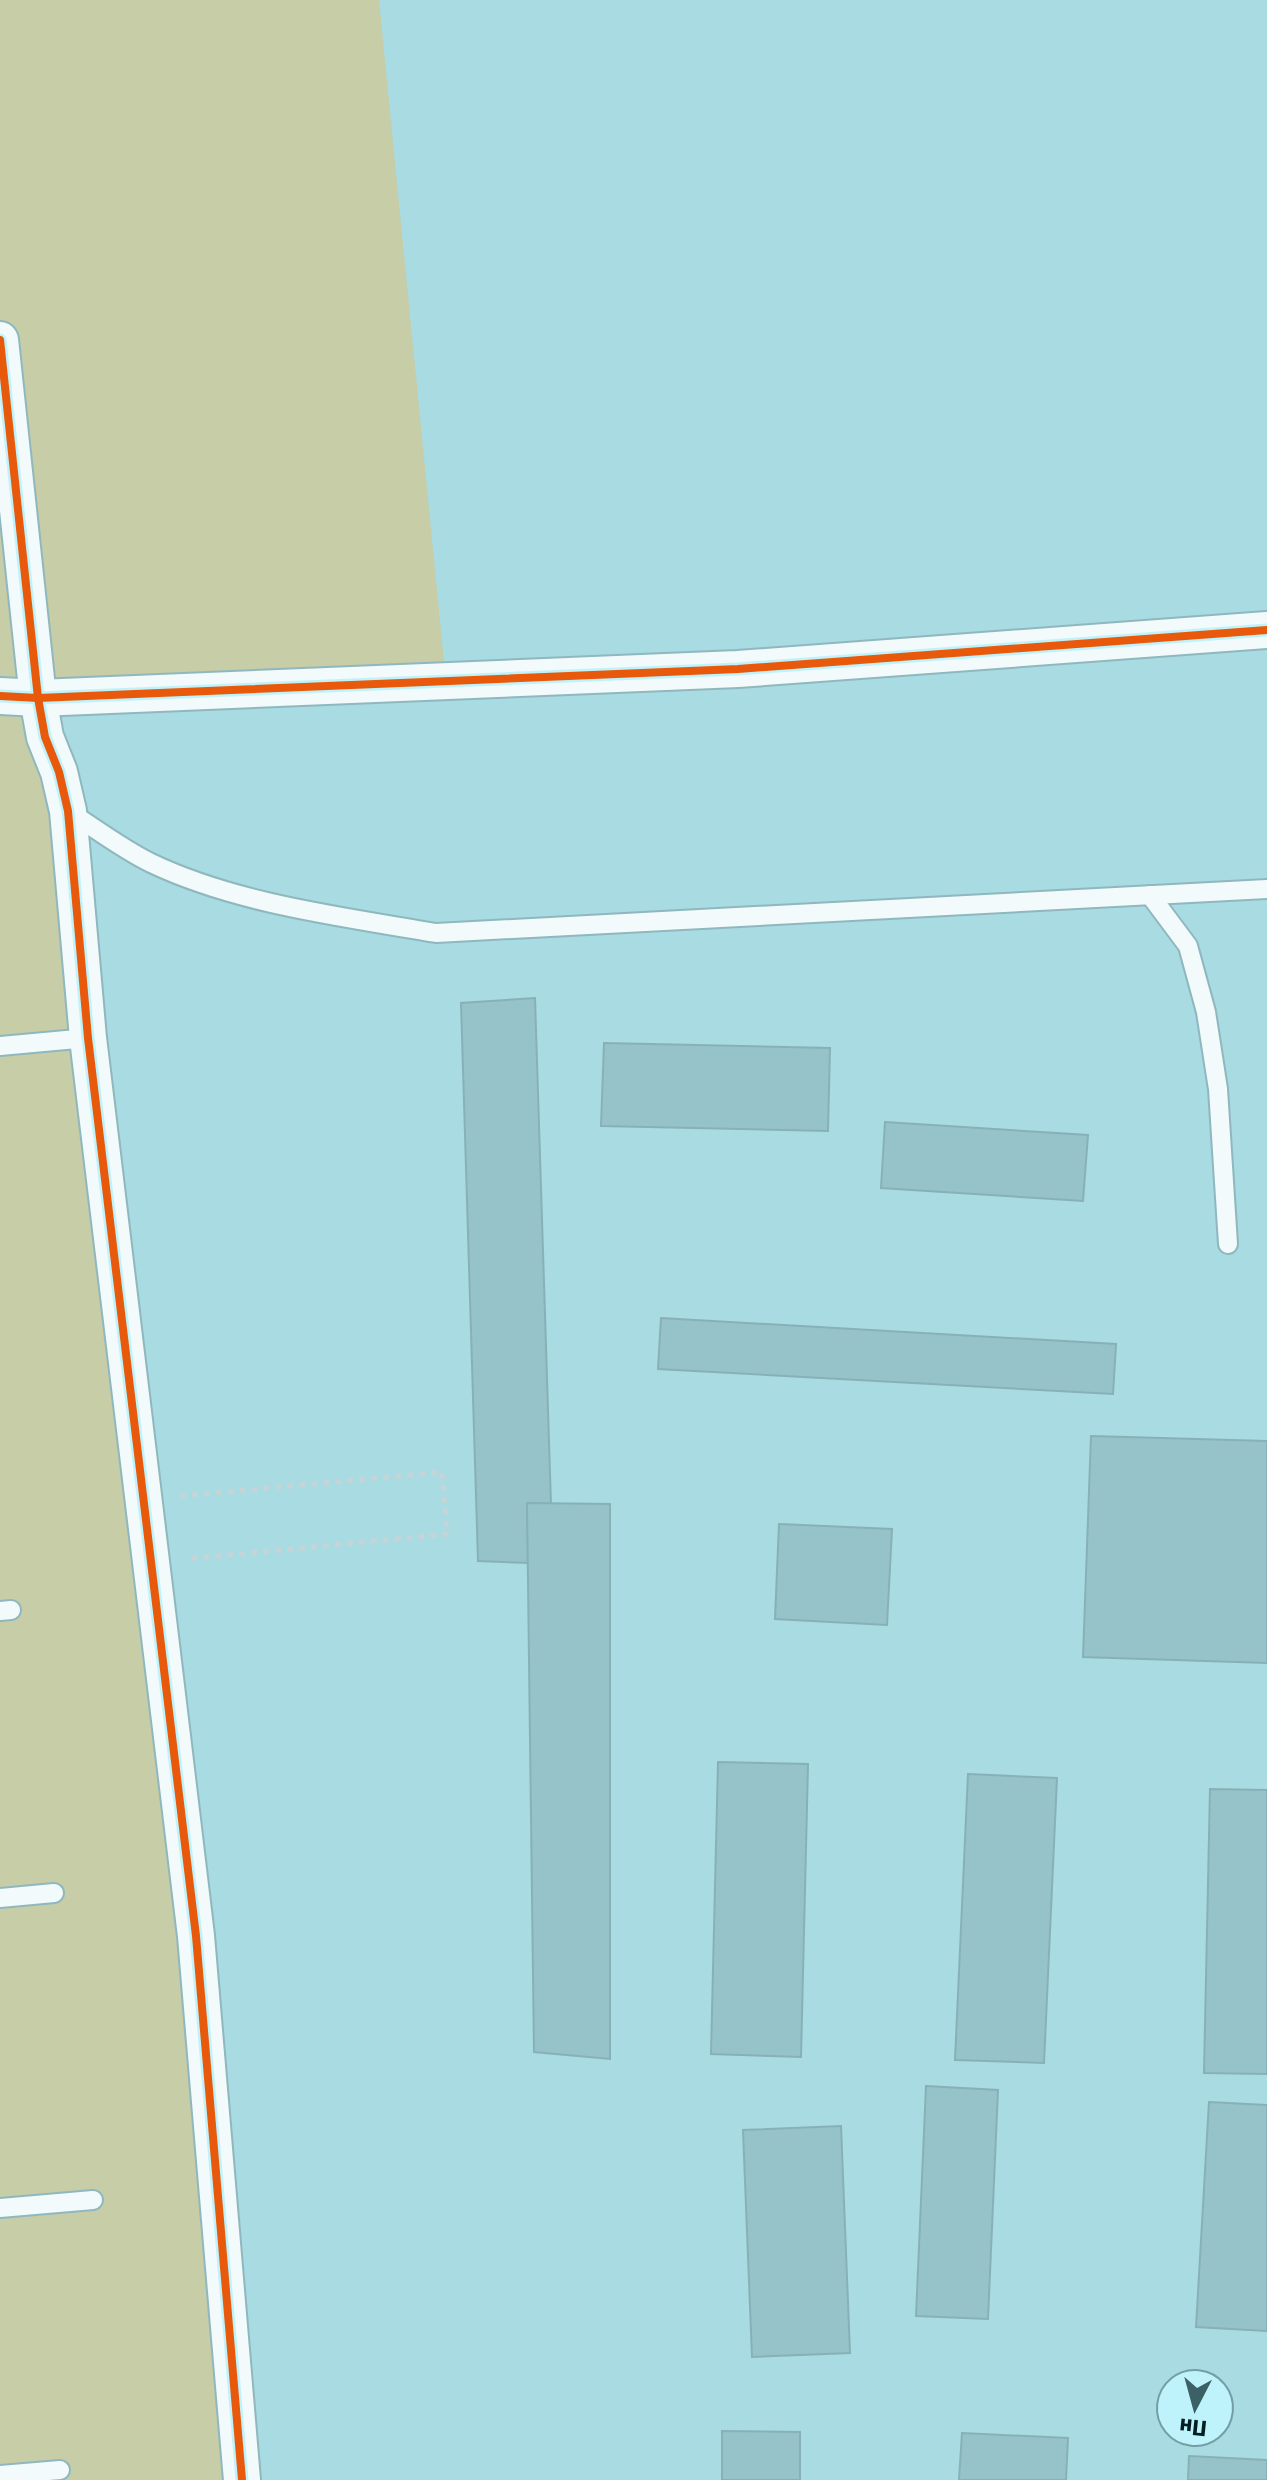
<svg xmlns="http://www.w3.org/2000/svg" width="1267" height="2480" font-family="'Fira Sans',sans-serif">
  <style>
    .green { fill: #c6cda7 }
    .building { fill: #96c3c9; stroke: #87b1b7; stroke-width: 2 }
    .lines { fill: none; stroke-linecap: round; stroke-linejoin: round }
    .service-casing { stroke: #8fb8be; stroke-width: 22 }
    .minor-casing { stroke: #8fb8be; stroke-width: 40 }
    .path { stroke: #c4d4d7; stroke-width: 5; stroke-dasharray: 6 6; stroke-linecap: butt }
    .service { stroke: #f2fafb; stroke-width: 18 }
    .minor { stroke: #f2fafb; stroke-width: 36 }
    .cycleway-casing { stroke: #bff3fc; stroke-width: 13 }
    .cycleway { stroke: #e8590c; stroke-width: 8 }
  </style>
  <rect width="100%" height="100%" fill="#a8dbe2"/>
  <polygon class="green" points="0,0 379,0 446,682 39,698 242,2480 0,2480"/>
  <g class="building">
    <polygon points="535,998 551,1505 527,1503 528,1563 478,1561 461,1003"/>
    <polygon points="604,1043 830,1048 828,1131 601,1126"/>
    <polygon points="885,1122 1088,1135 1083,1201 881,1188"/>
    <polygon points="661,1318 1116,1344 1113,1394 658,1369"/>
    <polygon points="1091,1436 1267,1441 1267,1663 1083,1657"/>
    <polygon points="527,1503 610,1504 610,2059 534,2052"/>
    <polygon points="779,1524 892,1529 887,1625 775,1619"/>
    <polygon points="718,1762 808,1764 801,2057 711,2054"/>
    <polygon points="968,1774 1057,1778 1044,2063 955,2060"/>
    <polygon points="1210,1789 1267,1790 1267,2074 1204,2073"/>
    <polygon points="926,2086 998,2090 988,2319 916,2316"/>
    <polygon points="1209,2102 1267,2105 1267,2331 1196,2327"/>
    <polygon points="841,2126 850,2353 752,2357 743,2130"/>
    <polygon points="722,2431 800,2432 800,2480 722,2480"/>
    <polygon points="962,2433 1068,2438 1066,2480 959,2480"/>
    <polygon points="1189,2456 1267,2460 1267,2480 1188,2480"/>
  </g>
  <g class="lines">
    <defs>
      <g id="service">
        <path d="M 68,811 C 95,828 122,849 151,863 C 237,904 343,917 436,933 L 1267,889"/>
        <polyline points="1150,895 1188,946 1206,1012 1218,1089 1228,1244"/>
        <polyline points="0,1046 88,1038"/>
        <polyline points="0,1611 11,1610"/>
        <polyline points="0,1898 54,1893"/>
        <polyline points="0,2208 93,2200"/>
        <polyline points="0,2475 60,2470"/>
      </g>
      <g id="minor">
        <polyline points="0,340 38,698 45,737 59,772 68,811 88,1038 196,1936 242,2480"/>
        <polyline points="0,696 38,698 738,669 1267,630"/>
      </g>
    </defs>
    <use href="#service" class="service-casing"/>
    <use href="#minor" class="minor-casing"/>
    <polyline class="path" points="180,1496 442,1472 447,1534 187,1559"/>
    <use href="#service" class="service"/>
    <use href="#minor" class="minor"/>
    <defs>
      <g id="cycleway">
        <polyline points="0,340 38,698 45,737 59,772 68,811 88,1038 196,1936 242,2480"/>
        <polyline points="0,696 38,698 738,669 1267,630"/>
      </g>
    </defs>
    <use href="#cycleway" class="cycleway-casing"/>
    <use href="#cycleway" class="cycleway"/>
  </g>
  <g transform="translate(1195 2408) rotate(186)"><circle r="38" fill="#bff3fc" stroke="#739ea5" stroke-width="2"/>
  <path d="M0-6L14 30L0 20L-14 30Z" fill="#3b6166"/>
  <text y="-12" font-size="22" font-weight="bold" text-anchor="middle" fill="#011f23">Пн</text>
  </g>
</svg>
